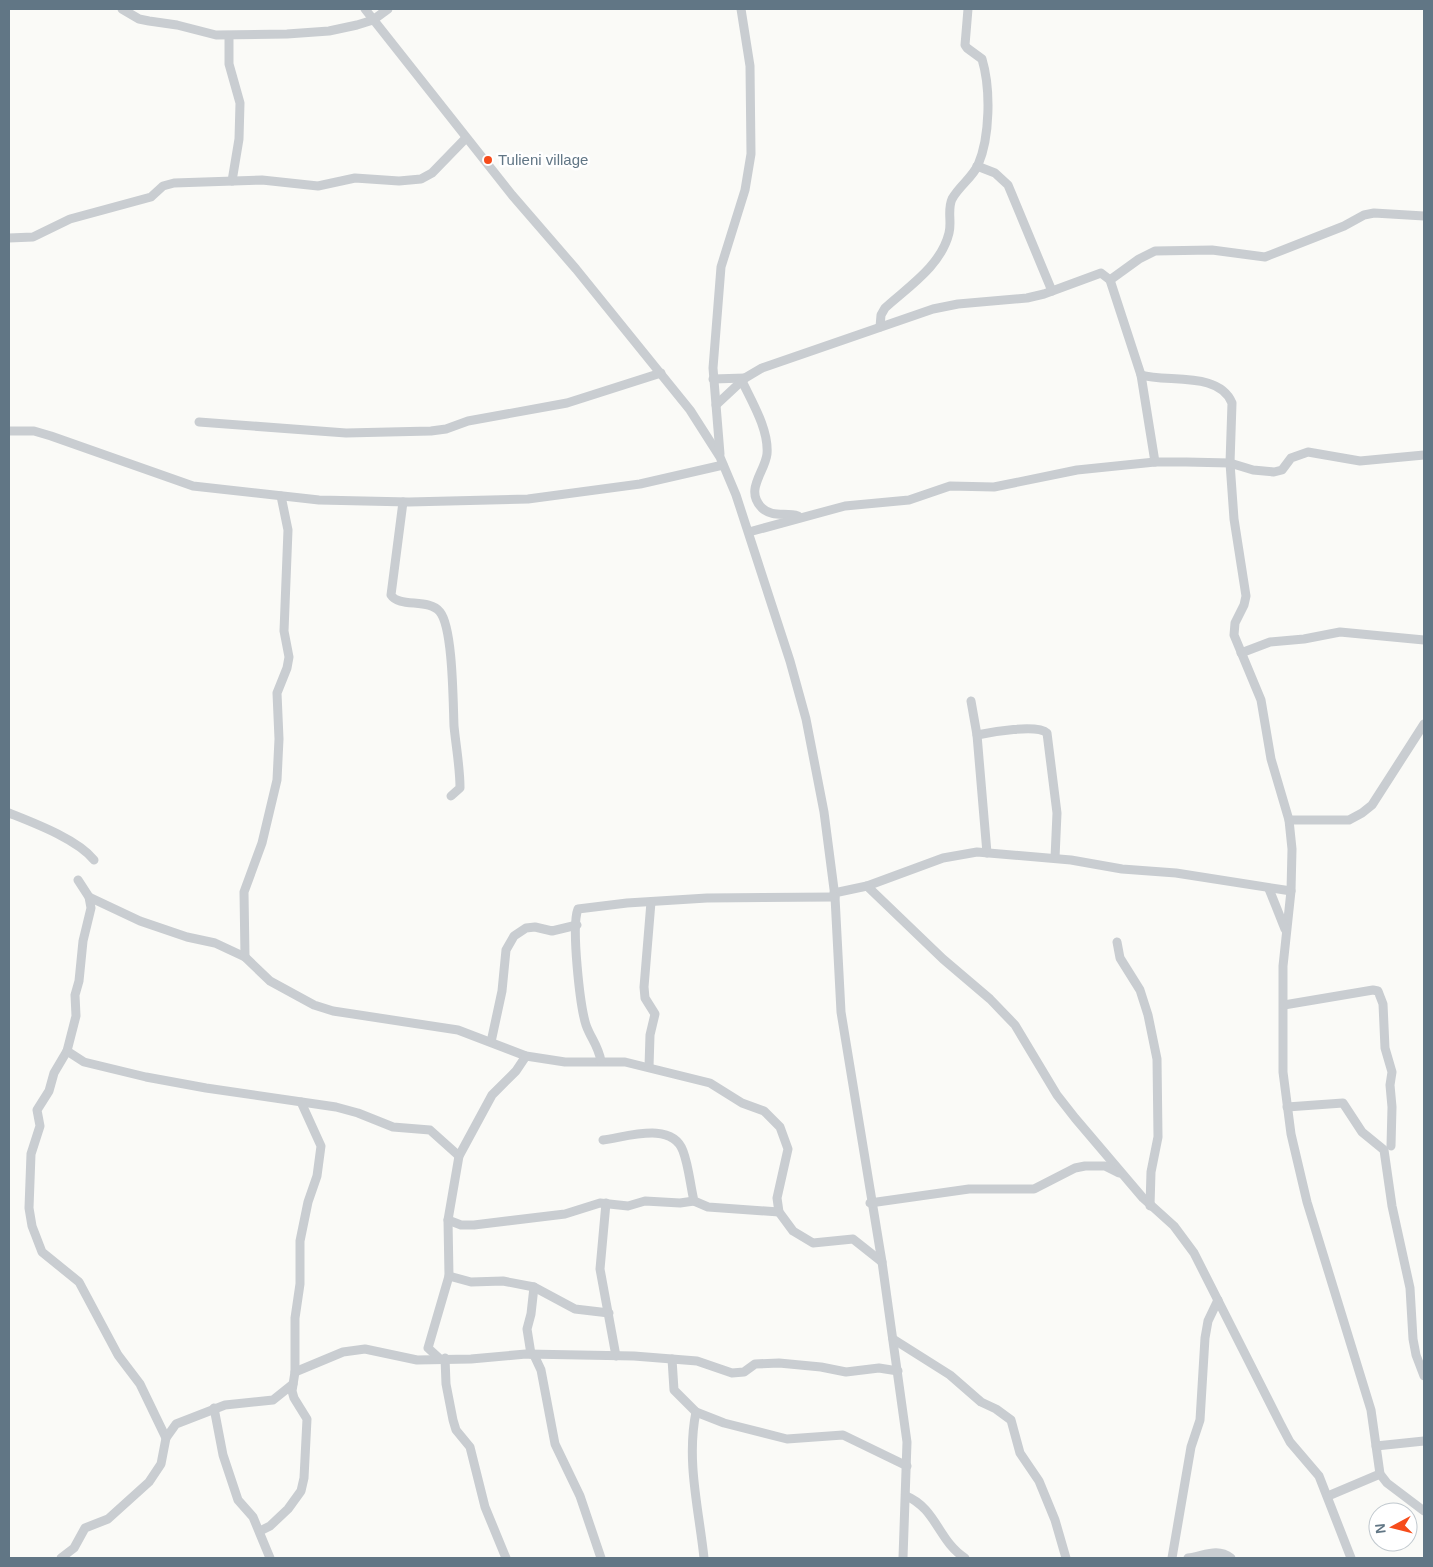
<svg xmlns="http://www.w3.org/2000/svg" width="1433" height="1567" font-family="Arial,sans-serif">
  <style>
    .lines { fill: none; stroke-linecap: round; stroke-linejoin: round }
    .minor { stroke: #c9cdd1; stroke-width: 9 }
    .poi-dot { fill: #f64c1b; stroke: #fff; stroke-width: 2 }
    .labels { text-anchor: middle; stroke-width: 5; stroke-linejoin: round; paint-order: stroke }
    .poi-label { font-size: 15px; fill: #617685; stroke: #fff; text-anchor: start }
  </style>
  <rect width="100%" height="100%" fill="#fafaf7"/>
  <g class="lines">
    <g class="minor">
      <polyline points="122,9 139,19 149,21 177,25 216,35 287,34 329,31 357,25 373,20 388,9"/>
      <polyline points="365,9 512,195 576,269 690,410 720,457 736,495 790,661 806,719 824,812 835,897 841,1012 882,1262 907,1442 903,1558"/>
      <polyline points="229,36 229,64 240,103 239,139 232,181"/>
      <polyline points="977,166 995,173 1008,185 1052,291"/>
      <polyline points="9,238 33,237 70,219 151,197 163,186 174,183 262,180 318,186 355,178 399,181 421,179 432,173 466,138"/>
      <polyline points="1110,280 1139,259 1155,251 1212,250 1265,257 1344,226 1364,215 1374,213 1424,216"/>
      <path d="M 880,327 L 881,315 L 885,308 C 908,287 941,266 949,233 C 952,222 947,210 952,199 C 959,186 972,178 978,165 C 990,137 991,89 982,59 L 967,48 L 965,45 L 968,9"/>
      <path d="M 1141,375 C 1167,383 1219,371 1232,403 L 1230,463 L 1234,519 L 1246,596 L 1244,605 L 1235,623 L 1234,635 L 1261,700 L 1271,759 L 1289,820 L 1292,849 L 1291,891 L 1283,966 L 1283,1072 L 1291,1134 L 1307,1202 L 1371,1410 L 1380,1474 L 1387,1483 L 1424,1511"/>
      <polyline points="713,379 745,378"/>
      <path d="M 742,381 C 752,402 769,430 767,454 C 765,472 744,490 762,508 C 772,518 786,512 798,516"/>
      <polyline points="716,405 745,378 762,368 933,309 958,304 1027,298 1044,294 1101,273 1110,280 1141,375 1155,462"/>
      <polyline points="199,422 346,433 431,431 446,429 468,421 567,403 661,373"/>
      <polyline points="9,431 34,431 51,436 193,486 319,500 409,502 528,499 640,484 723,465"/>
      <polyline points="720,454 713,368 721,267 745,190 751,154 750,66 741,9"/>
      <path d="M 403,502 L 391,595 C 399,608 429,598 440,612 C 453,628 453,702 454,726 C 456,747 460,767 460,788 L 451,796"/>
      <polyline points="749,532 845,506 909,500 950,486 994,487 1077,470 1155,462 1186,462 1230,463 1253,470 1274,472 1282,470 1291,458 1308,452 1360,461 1424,455"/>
      <polyline points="1241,653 1270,642 1304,639 1340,632 1424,640"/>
      <polyline points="971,701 977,735 987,853"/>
      <path d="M 977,735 C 991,732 1037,724 1047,733 L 1057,813 L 1055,858"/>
      <path d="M 9,813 C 34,823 77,839 94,860"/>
      <polyline points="1289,820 1349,820 1362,813 1372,805 1424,724"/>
      <polyline points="78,880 89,897 91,908 83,941 79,981 75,995 76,1016 67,1051 54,1073 49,1091 37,1110 40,1126 31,1154 29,1208 32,1226 42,1252 79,1282 118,1355 140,1384 166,1438"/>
      <polyline points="867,886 943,959 990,999 1015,1025 1057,1095 1075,1118 1143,1198 1174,1226 1194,1253 1281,1425 1290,1442 1319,1476 1351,1558"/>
      <polyline points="1269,889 1285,929"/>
      <polyline points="834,893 867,886 943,858 977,852 1071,860 1122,869 1176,873 1291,891"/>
      <polyline points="89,897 140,921 187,937 215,943 245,957 270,981 314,1005 333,1011 458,1030 526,1056 565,1062 625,1062 710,1083 742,1103 764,1111 780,1127 788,1149 777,1198 779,1212 793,1231 813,1243 853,1239 882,1262"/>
      <polyline points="1117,942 1120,958 1140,990 1148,1015 1157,1059 1158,1137 1151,1172 1150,1206"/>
      <polyline points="245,957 244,892 262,843 277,780 279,739 277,693 287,668 289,657 284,631 288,530 281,496"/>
      <polyline points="1284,1005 1373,990 1378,991 1383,1004 1385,1048 1392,1072 1390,1085 1392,1107 1391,1146"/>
      <polyline points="491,1042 502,991 506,950 514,936 526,928 535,927 552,931 577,925"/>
      <polyline points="67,1051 84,1062 146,1077 206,1088 336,1107 358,1113 393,1127 430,1130 459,1156"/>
      <path d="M 601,1061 C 598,1045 591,1039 586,1025 C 580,1006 571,926 578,909 L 627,903 L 707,898 L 835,897"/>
      <polyline points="649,1067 650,1035 655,1014 645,998 644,987 651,902"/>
      <polyline points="1287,1107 1343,1103 1362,1132 1384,1150 1392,1206 1410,1288 1413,1339 1416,1355 1424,1376"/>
      <path d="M 603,1140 C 627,1137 672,1121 683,1151 C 689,1167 690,1184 694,1201 L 708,1207 L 779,1212"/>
      <polyline points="606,1203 600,1269 616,1356"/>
      <polyline points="870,1203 969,1189 1034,1189 1075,1168 1085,1166 1105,1166 1119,1173"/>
      <polyline points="448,1220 461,1225 474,1225 565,1214 600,1203 628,1206 645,1201 680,1203 694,1201"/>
      <polyline points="449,1276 471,1282 503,1281 534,1287 575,1309 609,1313"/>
      <polyline points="893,1339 950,1375 981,1402 996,1409 1011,1420 1020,1453 1039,1481 1055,1520 1066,1558"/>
      <polyline points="531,1354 527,1329 531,1314 534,1287"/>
      <polyline points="534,1355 541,1370 555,1444 580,1496 601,1558"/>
      <polyline points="439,1358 428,1348 449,1276 448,1220 459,1156 492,1095 516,1071 526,1056"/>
      <polyline points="445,1358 446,1384 453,1420 456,1430 470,1447 485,1507 506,1558"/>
      <polyline points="672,1359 674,1390 696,1412 724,1423 787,1439 843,1435 907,1466"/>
      <polyline points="295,1372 343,1352 365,1349 417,1360 471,1359 526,1354 634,1356 697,1361 732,1373 744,1372 755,1364 779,1363 821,1367 846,1372 879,1368 898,1371"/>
      <polyline points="214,1408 223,1455 238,1500 253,1517 270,1558"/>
      <path d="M 696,1412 C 686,1461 699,1510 704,1558"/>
      <polyline points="1376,1446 1424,1441"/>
      <path d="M 906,1496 C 936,1508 939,1542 965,1558"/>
      <polyline points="1328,1496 1380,1474"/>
      <polyline points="260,1531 270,1526 288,1509 301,1491 304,1478 307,1419 294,1398 292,1391 295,1372 295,1318 300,1284 300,1241 308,1202 317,1176 321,1146 301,1102"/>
      <polyline points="61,1558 74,1548 85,1528 108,1519 149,1482 161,1464 166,1438 176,1424 225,1405 273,1400 293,1384"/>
      <polyline points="1172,1558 1191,1447 1200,1420 1205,1338 1208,1321 1218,1300"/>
      <path d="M 1188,1558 C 1204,1556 1217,1547 1231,1558"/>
    </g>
  </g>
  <circle class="poi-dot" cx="488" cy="160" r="5"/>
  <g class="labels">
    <g class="poi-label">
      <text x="498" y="165">Tulieni village</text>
    </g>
  </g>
  <rect width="1433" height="1567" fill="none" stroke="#617685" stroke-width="20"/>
  <g transform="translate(1393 1527) rotate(263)"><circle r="24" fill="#ffffff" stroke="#c0c8ce"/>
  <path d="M0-4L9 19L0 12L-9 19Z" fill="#f64c1b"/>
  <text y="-8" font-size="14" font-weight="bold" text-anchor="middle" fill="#617685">N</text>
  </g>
</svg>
